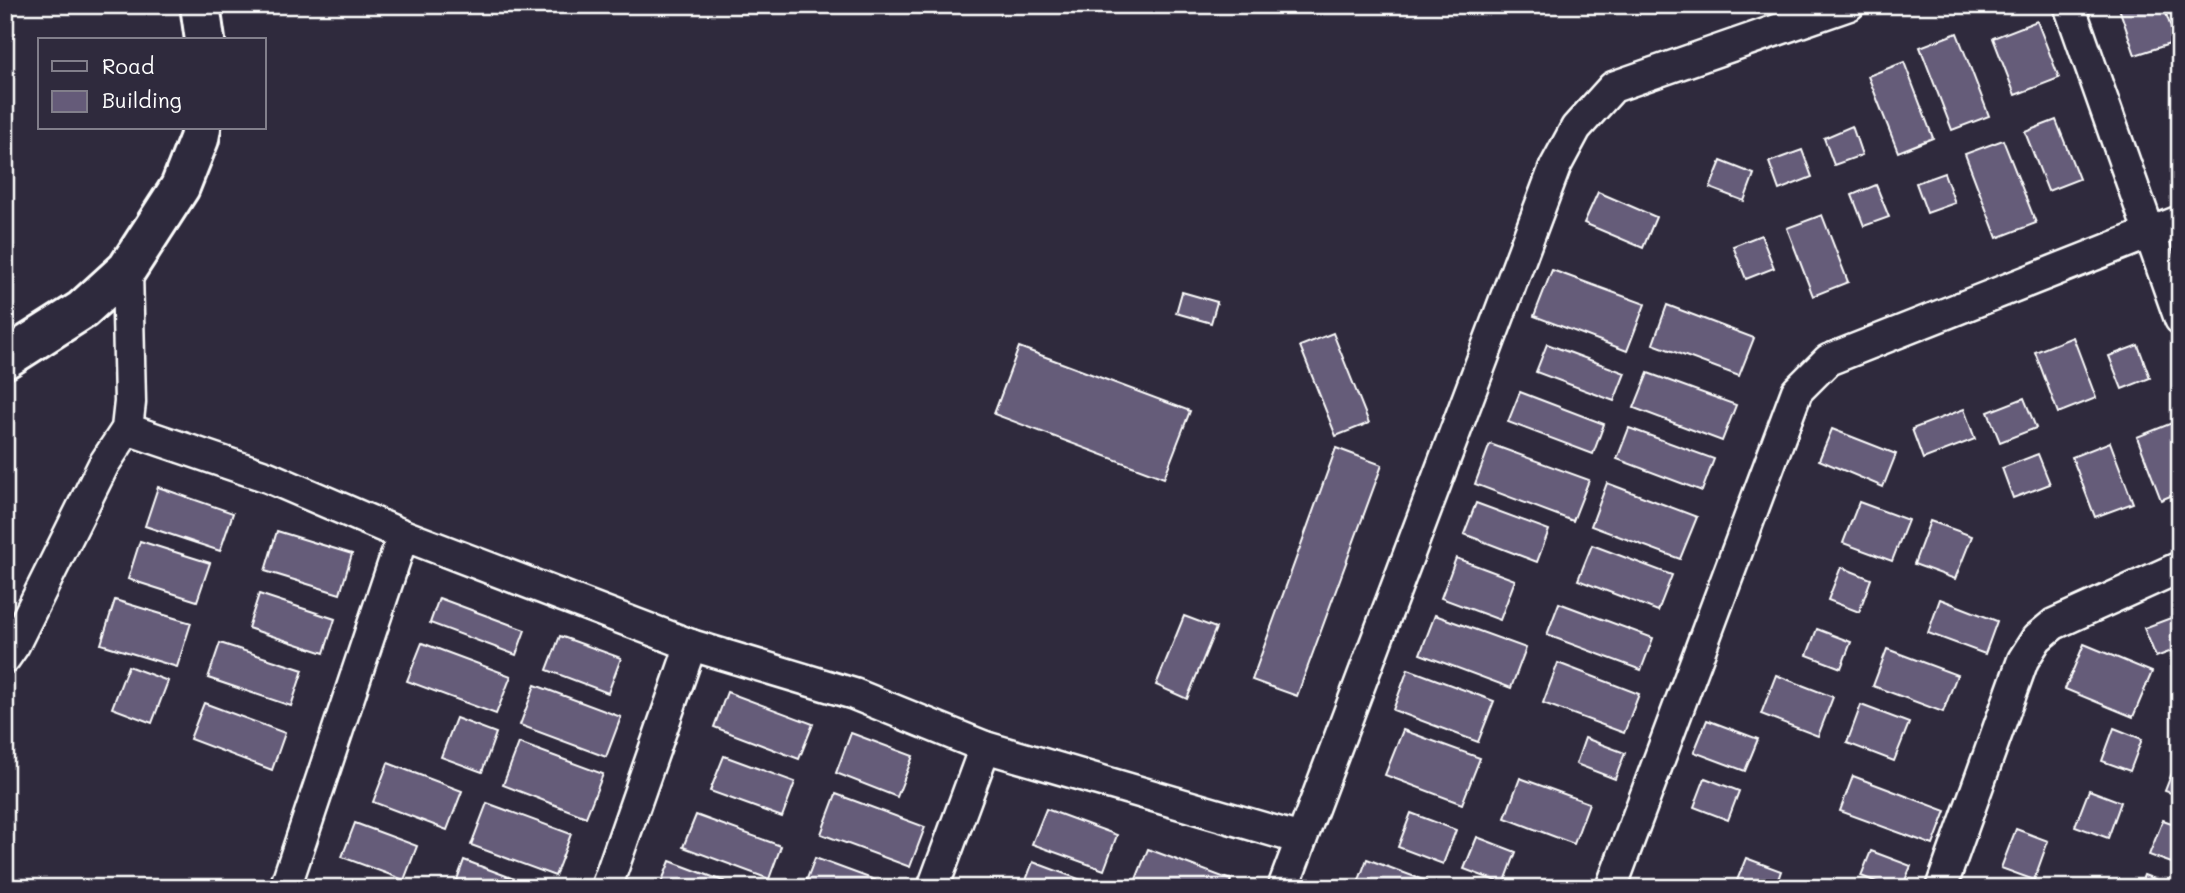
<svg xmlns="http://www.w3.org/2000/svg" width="2185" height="893" font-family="Mali,sans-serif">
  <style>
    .building { fill: #655b79; stroke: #fff; stroke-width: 2 }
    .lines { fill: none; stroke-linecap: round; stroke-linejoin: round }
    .street-casing { stroke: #fff; stroke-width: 35 }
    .secondary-casing { stroke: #fff; stroke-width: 44 }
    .street { stroke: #2f2a3d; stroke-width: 30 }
    .secondary { stroke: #2f2a3d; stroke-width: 38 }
  </style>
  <rect width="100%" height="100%" fill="#2f2a3d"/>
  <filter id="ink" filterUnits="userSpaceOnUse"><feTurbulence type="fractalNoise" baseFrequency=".0143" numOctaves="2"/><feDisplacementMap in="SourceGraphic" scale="14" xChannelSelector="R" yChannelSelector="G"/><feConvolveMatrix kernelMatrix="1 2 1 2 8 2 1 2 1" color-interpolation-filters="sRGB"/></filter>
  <g filter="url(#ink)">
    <g class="building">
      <polygon points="2118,5 2163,5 2176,42 2135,55"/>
      <polygon points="2037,21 2059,78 2015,95 1993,38"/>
      <polygon points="1957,33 1989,116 1952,130 1920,47"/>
      <polygon points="1904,62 1933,138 1898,152 1868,76"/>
      <polygon points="2056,120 2079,179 2048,191 2025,132"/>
      <polygon points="1852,126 1862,155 1834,165 1824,138"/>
      <polygon points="2003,140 2036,223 1997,238 1965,154"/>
      <polygon points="1802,150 1812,177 1779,190 1769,162"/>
      <polygon points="1721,161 1754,174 1744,201 1710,188"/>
      <polygon points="1944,173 1955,203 1927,213 1916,183"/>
      <polygon points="1876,185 1889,217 1864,226 1852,195"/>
      <polygon points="1598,192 1656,217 1643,248 1584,223"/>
      <polygon points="1822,215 1848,282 1813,296 1787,228"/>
      <polygon points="1761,235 1774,268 1746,279 1733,246"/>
      <polygon points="1552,270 1645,304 1627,351 1534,316"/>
      <polygon points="1182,292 1217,302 1211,323 1176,313"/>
      <polygon points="1667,305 1754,338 1739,376 1653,344"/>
      <polygon points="1333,333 1369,423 1336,436 1300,346"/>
      <polygon points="2073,337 2096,398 2058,413 2035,352"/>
      <polygon points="1547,344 1625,373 1614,401 1536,372"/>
      <polygon points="2138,345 2150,378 2122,389 2109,356"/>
      <polygon points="1019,347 1190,411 1164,478 994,414"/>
      <polygon points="1648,373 1736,405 1722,441 1634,408"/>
      <polygon points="1520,392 1604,424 1593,454 1508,422"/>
      <polygon points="2024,398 2036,428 2000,442 1988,412"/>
      <polygon points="1964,409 1975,439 1923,459 1912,429"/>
      <polygon points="2172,423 2180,445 2180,492 2161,500 2137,437"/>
      <polygon points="1629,428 1714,459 1702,491 1617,459"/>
      <polygon points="1832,429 1896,454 1883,487 1819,460"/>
      <polygon points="2110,442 2133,503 2095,517 2072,457"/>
      <polygon points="1490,444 1589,480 1573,521 1475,484"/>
      <polygon points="1336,448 1382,465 1297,696 1252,680"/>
      <polygon points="2038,454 2050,484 2013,498 2002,468"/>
      <polygon points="1607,483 1697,517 1680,559 1591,526"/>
      <polygon points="158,487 233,513 220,551 145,526"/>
      <polygon points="1859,502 1908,520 1892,561 1843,543"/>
      <polygon points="1476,503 1549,530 1537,562 1464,534"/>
      <polygon points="1930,521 1972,536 1955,579 1914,564"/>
      <polygon points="277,531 352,554 340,594 265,571"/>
      <polygon points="140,541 210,563 197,601 128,579"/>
      <polygon points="1592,545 1672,575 1658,611 1578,580"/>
      <polygon points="1456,558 1515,580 1500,620 1441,598"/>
      <polygon points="1841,567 1871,579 1859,612 1828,600"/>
      <polygon points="259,594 335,619 324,653 248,628"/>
      <polygon points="439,598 525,630 516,655 430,623"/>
      <polygon points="1940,599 1997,621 1985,654 1928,633"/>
      <polygon points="115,600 191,623 177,667 101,644"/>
      <polygon points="1559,603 1653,638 1641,670 1547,635"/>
      <polygon points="1435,615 1526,648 1511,688 1420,654"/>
      <polygon points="1184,616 1216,628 1187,699 1156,685"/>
      <polygon points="2176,616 2180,626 2180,648 2156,657 2144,628"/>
      <polygon points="1817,629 1851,642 1841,668 1807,655"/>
      <polygon points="560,636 621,658 608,693 547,670"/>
      <polygon points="220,643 303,670 291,706 208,678"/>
      <polygon points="422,643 511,676 496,714 407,681"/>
      <polygon points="2084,644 2152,672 2133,717 2065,689"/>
      <polygon points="1887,649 1957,675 1943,712 1873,686"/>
      <polygon points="1558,663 1639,694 1624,733 1543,703"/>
      <polygon points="128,666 168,681 152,723 112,708"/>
      <polygon points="1408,669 1494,701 1478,742 1393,710"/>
      <polygon points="1776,675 1833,697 1818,736 1761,714"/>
      <polygon points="535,685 621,717 606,757 520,725"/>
      <polygon points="727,692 813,724 799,759 714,727"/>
      <polygon points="204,703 285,733 272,770 190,739"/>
      <polygon points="1861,705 1909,723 1894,761 1847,743"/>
      <polygon points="456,718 496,733 482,772 441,757"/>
      <polygon points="1707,720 1758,739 1745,771 1694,752"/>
      <polygon points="2114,728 2142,739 2130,771 2102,761"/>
      <polygon points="1403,730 1480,758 1462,804 1385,775"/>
      <polygon points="851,733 913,756 897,797 836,773"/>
      <polygon points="1585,738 1625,753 1615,779 1576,764"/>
      <polygon points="519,743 603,774 586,817 503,785"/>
      <polygon points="2179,755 2180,756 2180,796 2165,791"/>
      <polygon points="724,756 795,782 782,817 710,791"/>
      <polygon points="388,763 462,791 447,830 373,802"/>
      <polygon points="1853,776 1946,811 1933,845 1840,811"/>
      <polygon points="1520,778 1589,803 1574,844 1505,818"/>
      <polygon points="1705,778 1739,791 1728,820 1694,807"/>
      <polygon points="2089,790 2121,802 2108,838 2075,826"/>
      <polygon points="836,794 925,827 910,867 821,834"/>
      <polygon points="487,803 571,834 555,876 471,845"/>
      <polygon points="1046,809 1117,835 1104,870 1032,844"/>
      <polygon points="1411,813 1456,830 1443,864 1398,847"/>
      <polygon points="696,815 781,846 769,879 683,847"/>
      <polygon points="2163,820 2180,826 2180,866 2149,855"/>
      <polygon points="355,823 417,846 404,880 342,857"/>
      <polygon points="2016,829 2048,841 2034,880 2001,868"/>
      <polygon points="1477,837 1516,852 1504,884 1464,869"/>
      <polygon points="1148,849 1231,880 1228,888 1151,888 1135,882"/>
      <polygon points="1871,851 1911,866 1902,888 1892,888 1861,876"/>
      <polygon points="815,858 875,880 872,888 814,888 805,884"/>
      <polygon points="1746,858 1781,871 1775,888 1734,888"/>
      <polygon points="1367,859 1426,881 1423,888 1356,888"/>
      <polygon points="464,860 538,888 454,888"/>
      <polygon points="670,861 742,888 659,888"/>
      <polygon points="1033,862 1087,882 1085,888 1023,888"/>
      <polygon points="2144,875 2179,888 2139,888"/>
    </g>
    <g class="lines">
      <defs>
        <g id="street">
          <polyline points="2069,5 2180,319"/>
          <polyline points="127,429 268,477 403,535 691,645 854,694 985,747 1301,839"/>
          <polyline points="5,658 14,645 104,464 127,429 130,402 127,269"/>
          <polyline points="285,888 403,535"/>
          <polyline points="606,888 691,645"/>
          <polyline points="933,888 985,747"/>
          <polyline points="1283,888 1555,167 1576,128 1613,87 1849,5"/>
          <polyline points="1611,888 1797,391 1828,360 2180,221"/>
          <polyline points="1941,888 2023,660 2037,638 2054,624 2180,567"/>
        </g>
        <g id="secondary">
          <polyline points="200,5 205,40"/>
          <polyline points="5,359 82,310 127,269 180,187 199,139 201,128"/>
        </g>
      </defs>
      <use href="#street" class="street-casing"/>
      <use href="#secondary" class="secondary-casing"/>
      <use href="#street" class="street"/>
      <use href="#secondary" class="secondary"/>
    </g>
  </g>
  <rect width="2185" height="893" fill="none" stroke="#2f2a3d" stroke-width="28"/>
  <rect x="14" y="14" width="2157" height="865" fill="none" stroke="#fff" stroke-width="2.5" filter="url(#ink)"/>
  <rect x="38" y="38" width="228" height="91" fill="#2f2a3d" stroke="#827f8b" stroke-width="2"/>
  <rect x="52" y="61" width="35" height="10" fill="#2f2a3d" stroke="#827f8b" stroke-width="2"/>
  <text x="102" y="74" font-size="21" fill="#ffffff">Road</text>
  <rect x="52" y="91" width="35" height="21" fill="#655b79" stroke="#827f8b" stroke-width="2"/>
  <text x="102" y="108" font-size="21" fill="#ffffff">Building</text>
</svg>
